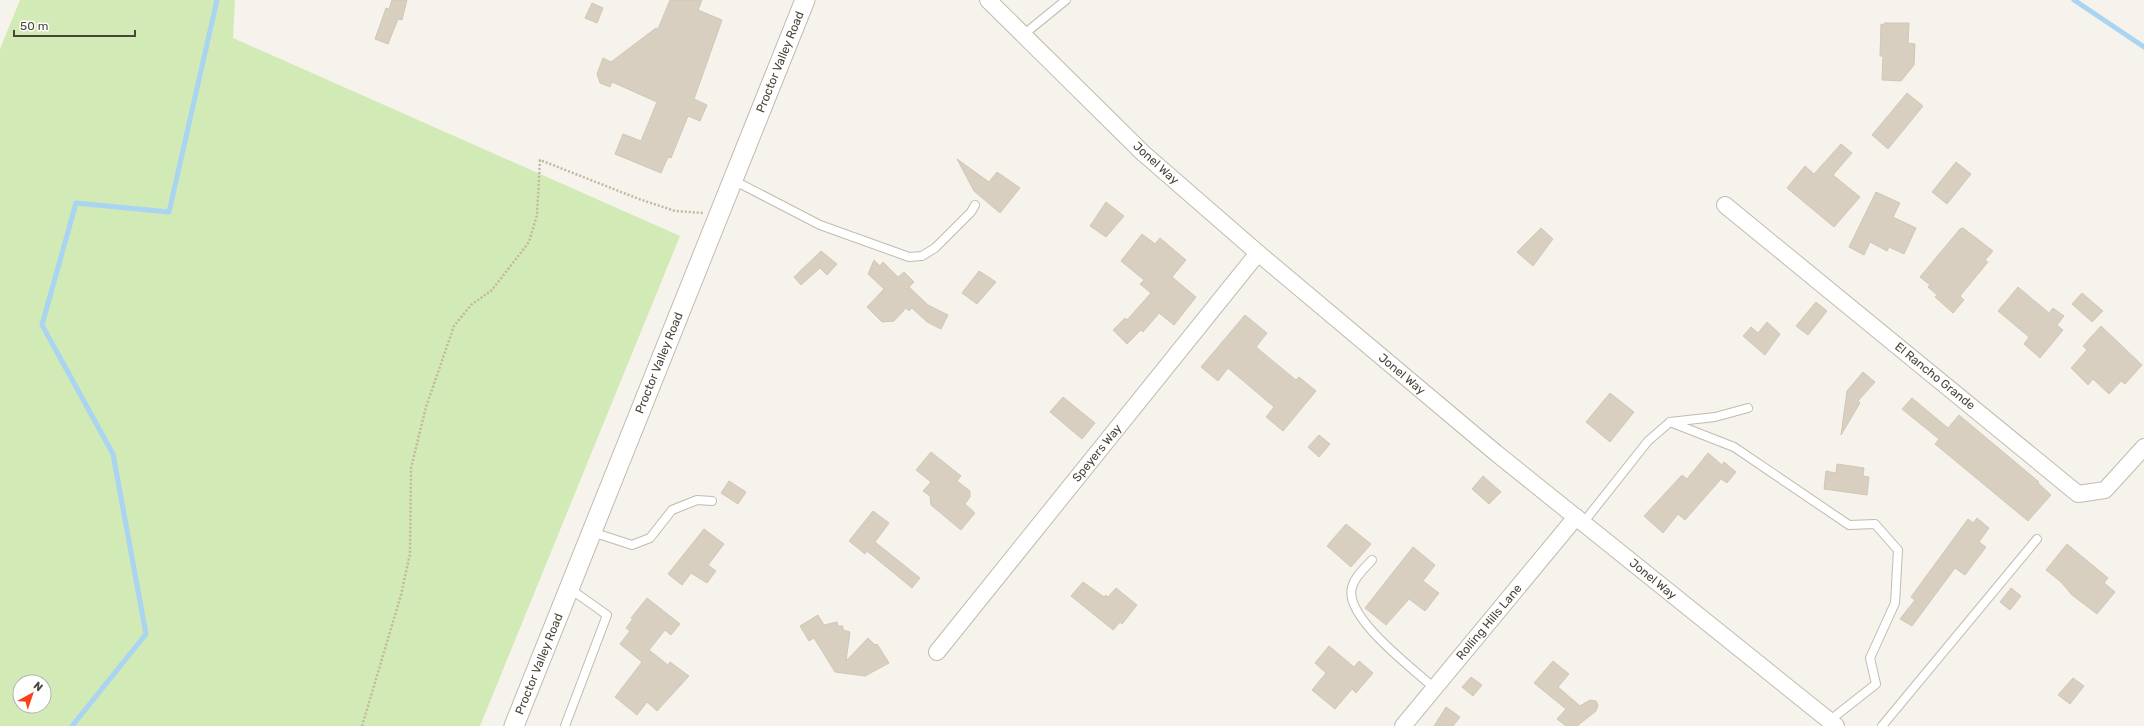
<svg xmlns="http://www.w3.org/2000/svg" width="2144" height="726" font-family="Rubik,sans-serif">
  <style>
    .green { fill: #d2eab5; fill-rule: evenodd }
    .lines { fill: none; stroke-linecap: round; stroke-linejoin: round }
    .stream { stroke: #a9d4f2; stroke-width: 5 }
    .building { fill: #d8cfc1; stroke: #d3c7b4 }
    .service-casing { stroke: #c2bbae; stroke-width: 10 }
    .minor-casing { stroke: #c2bbae; stroke-width: 18 }
    .tertiary-casing { stroke: #c2bbae; stroke-width: 21 }
    .path { stroke: #c4b79f; stroke-width: 2.5; stroke-dasharray: 2 2; stroke-linecap: butt }
    .service { stroke: #fff; stroke-width: 8 }
    .minor { stroke: #fff; stroke-width: 16 }
    .tertiary { stroke: #fff; stroke-width: 19 }
    .labels { text-anchor: middle; stroke-width: 3; stroke-linejoin: round; paint-order: stroke }
    .street-label { font-size: 12px; fill: #4b4439; stroke: #fff }
  </style>
  <rect width="100%" height="100%" fill="#f6f3ec"/>
  <path class="green" d="M 20,0 L 235,0 L 233,38 L 680,236 L 480,726 L 0,726 L 0,49 ZM 20,682 L 44,682 L 44,706 L 20,706 Z"/>
  <g class="lines">
    <g class="stream">
      <polyline points="2074,0 2144,47"/>
      <polyline points="72,726 146,634 113,454 42,325 76,203 169,212 217,0"/>
    </g>
  </g>
  <g class="building">
    <polygon points="392,0 407,0 402,20 398,19 388,44 375,39 386,8 389,9"/>
    <polygon points="670,0 702,0 698,10 722,20 694,99 707,105 700,121 688,116 671,158 668,157 661,173 615,154 623,134 641,141 657,102 612,82 610,87 600,83 597,74 603,58 611,62 656,28 658,29"/>
    <polygon points="592,3 603,8 597,23 585,18"/>
    <polygon points="1884,23 1909,23 1908,43 1915,44 1914,65 1901,81 1882,80 1883,56 1880,56 1881,24 1884,25"/>
    <polygon points="1907,93 1923,106 1888,149 1872,135"/>
    <polygon points="1841,144 1852,153 1833,175 1860,197 1834,227 1787,188 1805,166 1814,174"/>
    <polygon points="957,159 989,182 997,172 1020,188 1000,213 974,191"/>
    <polygon points="1956,162 1971,174 1947,204 1932,192"/>
    <polygon points="1876,192 1900,203 1893,217 1916,228 1904,254 1889,247 1887,251 1870,242 1864,255 1849,247"/>
    <polygon points="1106,202 1124,216 1106,237 1090,226"/>
    <polygon points="1541,228 1553,239 1533,266 1517,252"/>
    <polygon points="1963,228 1993,251 1985,260 1988,262 1960,296 1964,300 1953,313 1935,297 1937,295 1928,287 1930,285 1920,277 1960,229"/>
    <polygon points="1142,234 1155,244 1160,238 1186,260 1172,277 1196,297 1174,325 1159,313 1143,332 1141,330 1127,344 1113,330 1125,318 1127,320 1151,293 1140,284 1144,280 1121,261"/>
    <polygon points="821,251 837,264 827,275 820,268 801,285 794,277"/>
    <polygon points="874,260 880,266 883,262 898,277 904,272 914,282 909,287 928,305 948,315 941,329 927,322 912,308 909,311 906,308 894,321 882,322 867,307 884,289 868,274"/>
    <polygon points="979,271 996,282 977,304 962,293"/>
    <polygon points="2018,287 2049,313 2053,308 2064,316 2057,325 2063,330 2040,358 2024,344 2029,337 1998,311"/>
    <polygon points="2082,293 2103,311 2092,322 2072,304"/>
    <polygon points="1816,302 1827,311 1808,335 1796,326"/>
    <polygon points="1245,315 1267,333 1256,347 1296,380 1299,377 1316,391 1283,431 1266,417 1274,407 1228,368 1218,381 1201,367"/>
    <polygon points="1767,322 1780,334 1765,355 1743,336 1751,327 1758,333"/>
    <polygon points="2101,326 2142,365 2125,384 2121,381 2109,394 2093,379 2088,385 2071,368 2087,350 2083,346"/>
    <polygon points="1863,372 1875,382 1858,401 1860,403 1841,435 1847,391"/>
    <polygon points="1610,393 1634,412 1610,442 1586,422"/>
    <polygon points="1063,397 1095,423 1082,439 1050,412"/>
    <polygon points="1912,398 1948,428 1959,415 2039,482 2038,483 2051,495 2028,521 1935,444 1939,439 1902,409"/>
    <polygon points="1319,435 1330,444 1319,457 1308,447"/>
    <polygon points="931,452 961,476 957,481 970,491 970,497 965,504 975,513 961,530 931,505 930,496 923,491 931,482 916,470"/>
    <polygon points="1708,453 1722,465 1724,462 1736,472 1727,483 1721,479 1685,520 1678,514 1663,533 1644,516 1682,475 1687,479"/>
    <polygon points="1837,464 1864,468 1863,476 1869,477 1867,495 1824,489 1826,471 1836,473"/>
    <polygon points="1483,476 1501,492 1489,504 1472,489"/>
    <polygon points="729,481 746,492 738,504 721,493"/>
    <polygon points="873,511 889,523 875,542 920,578 912,588 867,551 865,554 849,541"/>
    <polygon points="1977,518 1989,528 1979,542 1986,547 1965,575 1955,568 1912,626 1900,619 1915,600 1911,597 1968,519 1973,523"/>
    <polygon points="1346,524 1371,544 1351,567 1327,546"/>
    <polygon points="704,529 724,544 708,565 716,571 707,583 691,573 682,585 668,574"/>
    <polygon points="2067,544 2108,578 2104,583 2115,592 2097,614 2072,595 2061,582 2046,570"/>
    <polygon points="1413,547 1435,565 1423,581 1439,593 1425,611 1409,599 1386,625 1365,608"/>
    <polygon points="1083,582 1104,597 1106,595 1108,597 1116,588 1137,605 1122,624 1120,622 1113,630 1071,596"/>
    <polygon points="2011,588 2021,596 2010,610 2000,602"/>
    <polygon points="647,598 680,624 671,635 665,630 649,650 668,665 670,662 689,676 657,711 647,702 637,715 615,697 642,662 620,644 630,631 626,628 633,619 631,618"/>
    <polygon points="818,615 824,625 837,622 838,626 843,626 843,630 850,632 846,661 868,638 875,645 877,644 889,663 865,676 835,672 814,638 809,641 800,626"/>
    <polygon points="1329,646 1354,667 1359,661 1373,673 1356,693 1352,689 1335,709 1312,690 1326,673 1315,663"/>
    <polygon points="1553,661 1569,674 1558,687 1580,706 1590,700 1596,701 1598,705 1596,711 1577,726 1566,726 1557,719 1566,709 1534,683"/>
    <polygon points="1471,677 1482,685 1473,696 1462,687"/>
    <polygon points="2073,678 2084,686 2070,704 2058,695"/>
    <polygon points="1446,707 1460,717 1453,726 1434,726"/>
  </g>
  <g class="lines">
    <defs>
      <g id="service">
        <polyline points="1023,35 1066,0"/>
        <polyline points="733,180 820,225 909,257 922,256 935,248 971,212 975,205"/>
        <polyline points="1670,422 1734,447 1849,525 1875,524 1898,550 1895,603 1870,658 1876,684 1829,721"/>
        <polyline points="1583,523 1648,441 1670,422 1715,417 1748,408"/>
        <polyline points="592,532 632,545 650,538 672,510 697,500 712,501"/>
        <path d="M 1372,560 C 1365,568 1355,576 1352,587 C 1343,617 1414,669 1434,688"/>
        <polyline points="565,726 607,615 569,588"/>
        <polyline points="1882,726 2037,539"/>
      </g>
      <g id="minor">
        <polyline points="988,0 1143,153 1258,253 1496,453 1836,726"/>
        <polyline points="1725,205 2078,494 2105,490 2144,447"/>
        <polyline points="937,652 1258,253"/>
        <polyline points="1403,726 1576,517"/>
      </g>
      <polyline id="tertiary" points="514,726 805,0"/>
    </defs>
    <use href="#service" class="service-casing"/>
    <use href="#minor" class="minor-casing"/>
    <use href="#tertiary" class="tertiary-casing"/>
    <polyline class="path" points="362,726 401,595 410,554 411,468 426,407 454,326 471,305 492,290 529,242 537,215 540,160 639,199 675,211 703,213"/>
    <use href="#service" class="service"/>
    <use href="#minor" class="minor"/>
    <use href="#tertiary" class="tertiary"/>
  </g>
  <g class="labels">
    <g class="street-label">
      <text transform="translate(780 62) rotate(-68)" y="4">Proctor Valley Road</text>
      <text transform="translate(1156 163) rotate(42)" y="4">Jonel Way</text>
      <text transform="translate(659 363) rotate(-68)" y="4">Proctor Valley Road</text>
      <text transform="translate(1402 374) rotate(40)" y="4">Jonel Way</text>
      <text transform="translate(1935 376) rotate(39)" y="4">El Rancho Grande</text>
      <text transform="translate(1097 453) rotate(-51)" y="4">Speyers Way</text>
      <text transform="translate(1653 579) rotate(39)" y="4">Jonel Way</text>
      <text transform="translate(1489 622) rotate(-50)" y="4">Rolling Hills Lane</text>
      <text transform="translate(539 664) rotate(-68)" y="4">Proctor Valley Road</text>
    </g>
  </g>
  <g transform="translate(32 694) rotate(40)"><circle r="19" fill="#ffffff" stroke="#b7b4b0"/>
  <path d="M0-3L7 15L0 10L-7 15Z" fill="#fc3f1d"/>
  <text y="-6" font-size="11" font-weight="bold" text-anchor="middle" fill="#4b4439">N</text>
  </g>
  <path d="M14 30v6h121v-6" fill="none" stroke="#4b4439" stroke-width="2"/>
  <text x="20" y="30" font-size="12" fill="#4b4439" stroke="#ffffff" stroke-width="3" paint-order="stroke">50 m</text>
</svg>
